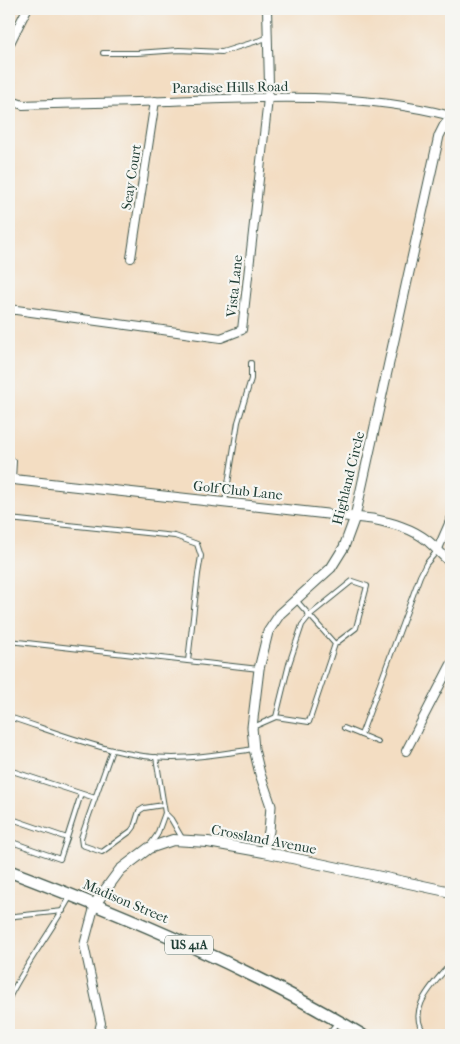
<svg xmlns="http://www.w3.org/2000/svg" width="460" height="1044" font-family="'IM FELL French Canon',serif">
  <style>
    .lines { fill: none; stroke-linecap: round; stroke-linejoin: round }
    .service-casing { stroke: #3f5549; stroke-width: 6 }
    .minor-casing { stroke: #3f5549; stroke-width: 10 }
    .tertiary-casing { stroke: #3f5549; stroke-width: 11 }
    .secondary-casing { stroke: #3f5549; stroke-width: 12 }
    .primary-casing { stroke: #3f5549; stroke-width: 14 }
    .service { stroke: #fff; stroke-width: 4 }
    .minor { stroke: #fff; stroke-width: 8 }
    .tertiary { stroke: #fff; stroke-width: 9 }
    .secondary { stroke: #fff; stroke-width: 10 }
    .primary { stroke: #fff; stroke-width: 11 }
    .labels { text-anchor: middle; stroke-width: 4.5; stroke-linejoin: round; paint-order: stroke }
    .shield { fill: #f6f6f2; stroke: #60746d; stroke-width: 1 }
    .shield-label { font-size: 12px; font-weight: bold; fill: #1f3d34 }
    .street-label { font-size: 14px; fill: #1f3d34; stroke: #f6f6f2 }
  </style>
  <rect width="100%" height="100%" fill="#f6f6f2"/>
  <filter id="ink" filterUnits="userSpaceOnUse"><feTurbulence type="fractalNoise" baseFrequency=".02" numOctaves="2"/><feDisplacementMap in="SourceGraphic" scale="10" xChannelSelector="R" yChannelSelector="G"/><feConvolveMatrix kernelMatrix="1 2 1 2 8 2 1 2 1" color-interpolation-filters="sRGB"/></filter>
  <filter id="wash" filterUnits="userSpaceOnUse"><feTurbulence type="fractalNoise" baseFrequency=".0096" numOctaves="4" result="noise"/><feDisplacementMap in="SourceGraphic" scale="20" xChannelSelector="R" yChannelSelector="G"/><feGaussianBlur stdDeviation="1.12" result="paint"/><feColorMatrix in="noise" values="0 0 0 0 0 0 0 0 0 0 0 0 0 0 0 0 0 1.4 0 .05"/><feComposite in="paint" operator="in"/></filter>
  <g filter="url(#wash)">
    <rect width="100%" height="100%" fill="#f3ddc2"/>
  </g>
  <g filter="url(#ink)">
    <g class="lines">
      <defs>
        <g id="service">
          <polyline points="145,9 145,11"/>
          <polyline points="103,53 137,53 179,50 222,52 267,38"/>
          <polyline points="9,461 14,461 13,479"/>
          <polyline points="225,502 238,422 251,379 251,363"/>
          <polyline points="9,519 175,536 197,544 201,556 198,574 188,661"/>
          <polyline points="296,600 335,644 356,628 367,586 352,581 310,615 302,625 289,664 276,717 309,722 335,644"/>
          <polyline points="9,641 259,669"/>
          <path d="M 9,717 C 62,734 117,758 173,758 C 200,758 227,753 254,749"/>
          <polyline points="253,727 276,717"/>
          <polyline points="344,728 361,735 420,576 426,564 437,551"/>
          <polyline points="361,735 378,742"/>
          <polyline points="112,750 81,838 82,845 102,852 131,831 134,827 139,811 144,808 163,805"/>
          <polyline points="9,770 95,798"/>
          <polyline points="165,813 171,819 182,838"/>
          <polyline points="9,818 67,838 81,794"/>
          <polyline points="9,841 60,859 67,838"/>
          <polyline points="150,845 157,835 165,813 156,757"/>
          <polyline points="9,919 15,916 63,911"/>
          <path d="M 9,998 C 27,962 51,932 70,897"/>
          <polyline points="327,1035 337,1023"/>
          <path d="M 426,1035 C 404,1010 435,983 451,963"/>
        </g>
        <g id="minor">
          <polyline points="9,45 27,9"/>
          <path d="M 9,100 L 23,105 C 71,103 119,103 167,101 C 261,97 359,92 451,116"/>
          <polyline points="131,258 155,101"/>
          <polyline points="9,309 221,338 242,330 267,108 269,84 267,9"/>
          <polyline points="437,551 451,519"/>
          <polyline points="406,751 451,664"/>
          <polyline points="95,904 84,945 101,1023 98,1035"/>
        </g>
        <g id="tertiary">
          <path d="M 9,479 L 372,519 C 392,523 412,528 428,541 C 436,548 443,556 451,563"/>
          <polyline points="264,852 269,831 271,806 260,774 254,749 252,727 259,669 268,632 280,614 331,568 344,547 355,517 439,136 444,126 451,117"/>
        </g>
        <polyline id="secondary" points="95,904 120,870 149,848 173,840 208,842 264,852 451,892"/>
        <path id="primary" d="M 9,871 C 130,917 250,968 362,1035"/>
      </defs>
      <use href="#service" class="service-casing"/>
      <use href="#minor" class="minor-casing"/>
      <use href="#tertiary" class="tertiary-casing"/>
      <use href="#secondary" class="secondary-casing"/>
      <use href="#primary" class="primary-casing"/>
      <use href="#service" class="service"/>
      <use href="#minor" class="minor"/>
      <use href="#tertiary" class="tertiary"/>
      <use href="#secondary" class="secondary"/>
      <use href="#primary" class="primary"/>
    </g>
  </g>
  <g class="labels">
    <rect class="shield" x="165" y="935.5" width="48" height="19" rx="4"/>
    <g class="shield-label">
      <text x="189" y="949">US 41A</text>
    </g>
    <g class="street-label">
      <text transform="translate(230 87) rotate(-1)" y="5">Paradise Hills Road</text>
      <text transform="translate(131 177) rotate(-81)" y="5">Seay Court</text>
      <text transform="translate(234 286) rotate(-84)" y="5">Vista Lane</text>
      <text transform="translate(348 478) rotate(-76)" y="5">Highland Circle</text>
      <text transform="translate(238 490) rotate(6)" y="5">Golf Club Lane</text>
      <text transform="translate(264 839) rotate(11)" y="5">Crossland Avenue</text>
      <text transform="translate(126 901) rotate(23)" y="5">Madison Street</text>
    </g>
  </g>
  <rect width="460" height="1044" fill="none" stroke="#f6f6f2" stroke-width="30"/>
</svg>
